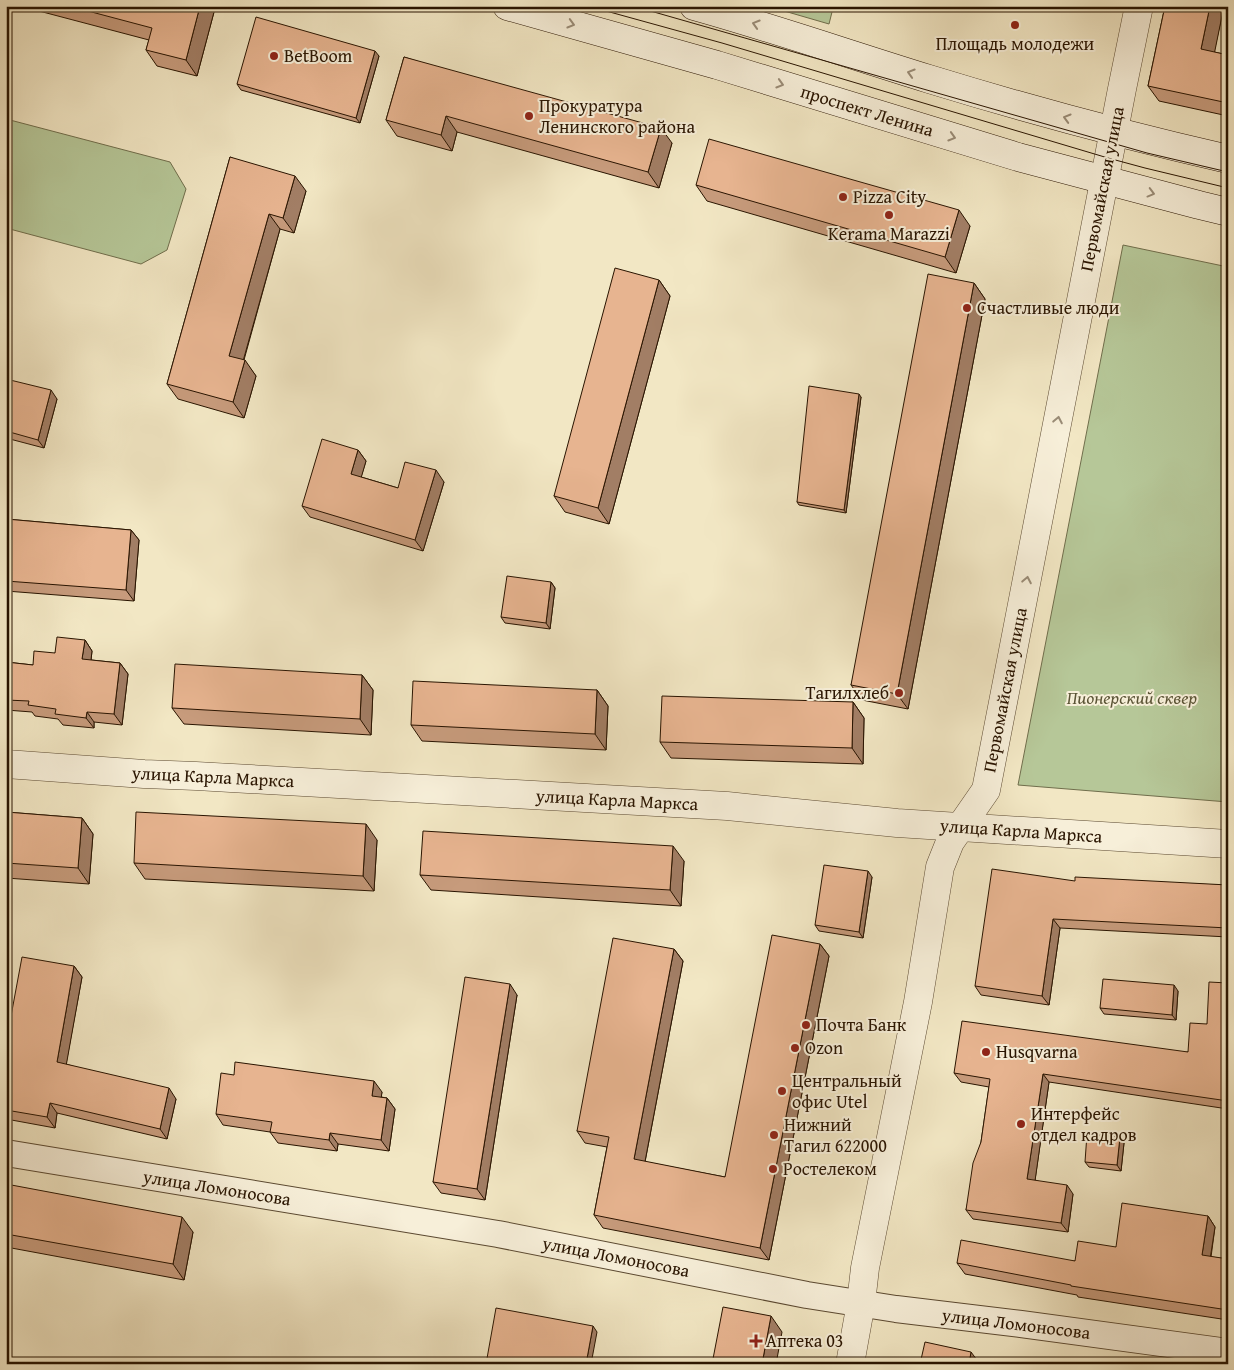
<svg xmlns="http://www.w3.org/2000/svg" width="1234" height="1370" font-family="'Gentium Book Plus',serif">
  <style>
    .green { fill: #b6c798; stroke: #706e4c }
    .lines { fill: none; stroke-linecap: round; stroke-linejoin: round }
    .minor-casing { stroke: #5b4931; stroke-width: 28 }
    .tertiary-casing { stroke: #5b4931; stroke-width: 29 }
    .secondary-casing { stroke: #291400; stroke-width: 29 }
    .minor { stroke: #f7efd9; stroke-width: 26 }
    .tertiary { stroke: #f7efd9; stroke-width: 28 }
    .secondary { stroke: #f7efd9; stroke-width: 28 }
    .tram { stroke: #291400; stroke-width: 1 }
    .wall { fill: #c79b7c; stroke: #291400 }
    .shaded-wall { fill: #a27e65; stroke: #291400 }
    .building { fill: #e7b490; stroke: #291400 }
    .oneway { stroke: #9a8c77 }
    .poi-dot { fill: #8f2418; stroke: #f7efd9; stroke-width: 2 }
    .labels { text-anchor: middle; stroke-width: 4; stroke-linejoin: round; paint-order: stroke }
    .poi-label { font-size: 18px; fill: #291400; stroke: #f7efd9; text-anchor: start }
    .street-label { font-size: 18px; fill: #291400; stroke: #f7efd9 }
    .park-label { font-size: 18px; font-style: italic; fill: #5a5335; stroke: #f7efd9 }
  </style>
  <rect width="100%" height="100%" fill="#f2e7c4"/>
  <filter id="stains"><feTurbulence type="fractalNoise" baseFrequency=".004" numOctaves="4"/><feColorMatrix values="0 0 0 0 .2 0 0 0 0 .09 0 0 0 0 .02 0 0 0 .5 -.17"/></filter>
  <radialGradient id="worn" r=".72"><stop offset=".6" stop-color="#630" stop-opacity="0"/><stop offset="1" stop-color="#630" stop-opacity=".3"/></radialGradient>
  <g class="green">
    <polygon points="767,6 828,6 833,8 829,24"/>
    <polygon points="10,120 170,162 186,189 167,250 141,264 6,228 6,121"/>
    <polygon points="1123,245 1228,267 1228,802 1018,785"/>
  </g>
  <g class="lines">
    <defs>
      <polyline id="minor" points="6,1153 498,1234 807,1295 896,1309 1021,1324 1228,1352"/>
      <g id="tertiary">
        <polyline points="6,764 144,774 196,776 727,806 897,823 1228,844"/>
        <polyline points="850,1364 861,1303 865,1268 918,1002 940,867 950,842 986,790 1122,89 1139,6"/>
      </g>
      <g id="secondary">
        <polyline points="507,6 717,65 1018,157 1199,205 1228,212"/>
        <path d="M 694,6 C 773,28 851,55 929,79 C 1027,109 1127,136 1228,159"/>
      </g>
    </defs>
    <use href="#minor" class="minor-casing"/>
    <use href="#tertiary" class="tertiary-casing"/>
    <use href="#secondary" class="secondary-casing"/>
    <use href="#minor" class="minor"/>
    <use href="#tertiary" class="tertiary"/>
    <use href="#secondary" class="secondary"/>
    <g class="tram">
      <polyline points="588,6 722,43 1108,158 1145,168 1228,188"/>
      <polyline points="633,6 1147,153 1228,172"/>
    </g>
  </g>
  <g class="wall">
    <polygon points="20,6 210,6 214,12 197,76 157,66 146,50 149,40"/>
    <polygon points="1165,6 1224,6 1214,52 1228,55 1228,116 1159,101 1148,86"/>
    <polygon points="379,56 360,123 241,90 237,84"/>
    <polygon points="404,57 672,143 659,188 457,132 452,151 397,136 386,120"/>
    <polygon points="230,157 306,191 294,233 280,229 244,360 256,376 244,418 178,399 167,384"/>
    <polygon points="696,185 970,226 956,273 707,201"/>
    <polygon points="659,280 670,296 609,524 565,512 554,496"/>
    <polygon points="974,283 985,299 908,709 862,700 851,685"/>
    <polygon points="6,379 57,399 44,448 6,438"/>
    <polygon points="861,397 846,513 799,505 797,502"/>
    <polygon points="358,450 366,461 361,477 398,488 444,482 423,551 310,517 302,506"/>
    <polygon points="6,519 131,530 139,540 134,601 6,591"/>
    <polygon points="551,582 555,588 550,629 505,623 501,617"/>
    <polygon points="85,640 92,651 91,660 120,663 128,674 122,725 94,722 94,728 63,725 58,719 35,716 32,712 6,710 6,662 33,665 55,653"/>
    <polygon points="362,675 373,690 371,735 184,724 172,708"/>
    <polygon points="597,690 608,706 606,750 422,741 411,725"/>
    <polygon points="853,702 864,718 863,764 671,758 660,742"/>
    <polygon points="6,812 82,818 93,834 89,884 6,878"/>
    <polygon points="377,840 374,891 145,879 134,863"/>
    <polygon points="684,861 681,906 431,890 420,875"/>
    <polygon points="872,877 863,938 819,931 815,925"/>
    <polygon points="1075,881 1228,885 1228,937 1060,928 1049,1005 981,995 975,986"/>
    <polygon points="820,944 829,956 769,1260 603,1228 594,1215 607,1147 585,1143 577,1131 674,949 683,961 645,1162 725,1177"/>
    <polygon points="74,966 82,977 66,1064 176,1099 167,1139 57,1113 55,1128 6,1119 6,1043"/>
    <polygon points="1228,983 1228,1109 1049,1082 1035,1180 1073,1194 1068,1232 973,1219 966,1210 981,1142 989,1087 961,1082 954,1073 1188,1052 1207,1024"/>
    <polygon points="1178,991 1176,1020 1104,1014 1100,1008"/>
    <polygon points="517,995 485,1200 441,1193 433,1182"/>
    <polygon points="382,1092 381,1097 387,1098 395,1109 389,1151 338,1144 337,1151 278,1143 270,1132 223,1125 216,1114"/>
    <polygon points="1124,1143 1121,1171 1089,1167 1085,1162"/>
    <polygon points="6,1184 193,1232 184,1280 6,1247"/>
    <polygon points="1208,1216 1215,1227 1211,1257 1228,1259 1228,1320 1078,1297 1077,1295 965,1274 957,1263 1075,1261"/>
  </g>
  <g class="shaded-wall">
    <polygon points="200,6 210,6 214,12 197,76 186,60"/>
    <polygon points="1210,6 1224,6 1212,65 1201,49"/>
    <polygon points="375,51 379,56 360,123 356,118"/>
    <polygon points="446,116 457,132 452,151 441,135"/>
    <polygon points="661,128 672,143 659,188 648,172"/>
    <polygon points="295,176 306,191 294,233 283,218"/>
    <polygon points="959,210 970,226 956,273 945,257"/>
    <polygon points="269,214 280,229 240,372 229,356"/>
    <polygon points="659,280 670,296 609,524 598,508"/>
    <polygon points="974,283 985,299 908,709 897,694"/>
    <polygon points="245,360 256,376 244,418 233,402"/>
    <polygon points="51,390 57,399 44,448 38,440"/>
    <polygon points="859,394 861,397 846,513 844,510"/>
    <polygon points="358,450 366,461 359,485 351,474"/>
    <polygon points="436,470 444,482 423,551 415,540"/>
    <polygon points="131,530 139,540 134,601 126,590"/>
    <polygon points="551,582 555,588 550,629 546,623"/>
    <polygon points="85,640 92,651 90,669 82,659"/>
    <polygon points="120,663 128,674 122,725 114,714"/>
    <polygon points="362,675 373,690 371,735 360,719"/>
    <polygon points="597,690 608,706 606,750 595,734"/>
    <polygon points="853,702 864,718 863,764 852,748"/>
    <polygon points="87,712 94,722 94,728 86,718"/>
    <polygon points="82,818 93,834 89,884 78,868"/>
    <polygon points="366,824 377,840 374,891 363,876"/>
    <polygon points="673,846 684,861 681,906 670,890"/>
    <polygon points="868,871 872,877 863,938 859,932"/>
    <polygon points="1053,919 1060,928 1049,1005 1042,996"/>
    <polygon points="820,944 829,956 769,1260 760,1248"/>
    <polygon points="674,949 683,961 643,1172 634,1159"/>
    <polygon points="74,966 82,977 65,1072 57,1062"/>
    <polygon points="510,984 517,995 485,1200 477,1189"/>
    <polygon points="1174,985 1178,991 1176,1020 1172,1015"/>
    <polygon points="1043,1074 1049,1082 1034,1188 1027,1179"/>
    <polygon points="374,1081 382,1092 380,1107 372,1096"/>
    <polygon points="169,1088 176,1099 167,1139 160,1129"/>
    <polygon points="387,1098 395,1109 389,1151 381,1140"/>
    <polygon points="50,1103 57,1113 55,1128 47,1117"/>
    <polygon points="330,1133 338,1144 337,1151 329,1140"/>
    <polygon points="1120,1137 1124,1143 1121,1171 1117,1165"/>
    <polygon points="1067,1185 1073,1194 1068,1232 1061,1223"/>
    <polygon points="1208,1216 1215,1227 1209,1266 1202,1255"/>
    <polygon points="182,1217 193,1232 184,1280 173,1264"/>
    <polygon points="771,1316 782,1332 776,1364 762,1364"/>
    <polygon points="593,1326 597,1332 591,1364 586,1364"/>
    <polygon points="971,1352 980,1364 969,1364"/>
  </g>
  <g class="building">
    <polygon points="69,6 200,6 186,60 146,50 152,28"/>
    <polygon points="1165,6 1210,6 1201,49 1228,55 1228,103 1148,86"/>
    <polygon points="256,17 375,51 356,118 237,84"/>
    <polygon points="404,57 661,128 648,172 446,116 441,135 386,120"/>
    <polygon points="709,139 959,210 945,257 696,185"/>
    <polygon points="230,157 295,176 283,218 269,214 229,356 245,360 233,402 167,384"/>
    <polygon points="615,268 659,280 598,508 554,496"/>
    <polygon points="928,274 974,283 897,694 851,685"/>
    <polygon points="6,379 51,390 38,440 6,431"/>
    <polygon points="809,386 859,394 844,510 797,502"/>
    <polygon points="322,439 358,450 351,474 398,488 405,462 436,470 415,540 302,506"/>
    <polygon points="6,519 131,530 126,590 6,581"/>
    <polygon points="507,576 551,582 546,623 501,617"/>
    <polygon points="57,637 85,640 82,659 120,663 114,714 87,712 86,718 55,714 56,709 28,705 29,701 6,700 6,662 33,665 34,651 55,653"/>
    <polygon points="175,664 362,675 360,719 172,708"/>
    <polygon points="413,681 597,690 595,734 411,725"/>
    <polygon points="662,696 853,702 852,748 660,742"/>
    <polygon points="6,812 82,818 78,868 6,863"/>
    <polygon points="136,812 366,824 363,876 134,863"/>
    <polygon points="423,831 673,846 670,890 420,875"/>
    <polygon points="824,865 868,871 859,932 815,925"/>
    <polygon points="992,869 1075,881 1075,877 1228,885 1228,928 1053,919 1042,996 975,986"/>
    <polygon points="772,935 820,944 760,1248 594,1215 609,1137 577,1131 613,938 674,949 634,1159 725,1177"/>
    <polygon points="22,957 74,966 57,1062 169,1088 160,1129 50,1103 47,1117 6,1110 6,1043"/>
    <polygon points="465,977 510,984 477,1189 433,1182"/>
    <polygon points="1103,979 1174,985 1172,1015 1100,1008"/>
    <polygon points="1209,982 1228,983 1228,1101 1043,1074 1027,1179 1067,1185 1061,1223 966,1210 973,1163 981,1142 990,1079 954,1073 962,1021 1188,1052 1190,1023 1207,1024"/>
    <polygon points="235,1062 374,1081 372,1096 387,1098 381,1140 330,1133 329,1140 270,1132 272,1122 216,1114 221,1073 234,1075"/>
    <polygon points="1087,1134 1120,1137 1117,1165 1085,1162"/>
    <polygon points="6,1184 182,1217 173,1264 6,1234"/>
    <polygon points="1122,1203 1208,1216 1202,1255 1228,1259 1228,1310 1071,1286 1071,1285 957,1263 961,1240 1075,1261 1078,1241 1116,1247"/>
    <polygon points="723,1307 771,1316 762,1364 712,1364"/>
    <polygon points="496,1308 593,1326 586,1364 486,1364"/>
    <polygon points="925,1342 971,1352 969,1364 920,1364"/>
  </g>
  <defs><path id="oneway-chevron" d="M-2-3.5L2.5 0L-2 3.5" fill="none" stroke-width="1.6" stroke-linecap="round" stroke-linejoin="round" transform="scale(1.25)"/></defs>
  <g class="oneway">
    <use href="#oneway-chevron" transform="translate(571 24) rotate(16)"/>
    <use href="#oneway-chevron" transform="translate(756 24) rotate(-163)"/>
    <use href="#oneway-chevron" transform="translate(911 73) rotate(-163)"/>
    <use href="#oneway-chevron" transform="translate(780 84) rotate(17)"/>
    <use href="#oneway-chevron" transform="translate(1067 118) rotate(-164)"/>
    <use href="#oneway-chevron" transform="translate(952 137) rotate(17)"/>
    <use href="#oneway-chevron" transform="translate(1151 193) rotate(15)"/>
    <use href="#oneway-chevron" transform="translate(1058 420) rotate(-79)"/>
    <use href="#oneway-chevron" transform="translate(1027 580) rotate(-79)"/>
  </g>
  <g class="poi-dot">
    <circle cx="1015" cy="25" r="5"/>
    <circle cx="274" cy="56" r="5"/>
    <circle cx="529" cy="116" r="5"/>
    <circle cx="843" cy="197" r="5"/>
    <circle cx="889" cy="215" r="5"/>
    <circle cx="967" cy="308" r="5"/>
    <circle cx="899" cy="693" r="5"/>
    <circle cx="806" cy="1025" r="5"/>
    <circle cx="795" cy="1048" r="5"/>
    <circle cx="986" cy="1052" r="5"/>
    <circle cx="782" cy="1091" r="5"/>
    <circle cx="1021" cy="1124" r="5"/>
    <circle cx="774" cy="1135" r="5"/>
    <circle cx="773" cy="1169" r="5"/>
    <path d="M753.5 1333.5h5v5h5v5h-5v5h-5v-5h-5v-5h5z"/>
  </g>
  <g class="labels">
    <g class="poi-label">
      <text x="1015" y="50" text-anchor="middle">Площадь молодежи</text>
      <text x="284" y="62">BetBoom</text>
      <text x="539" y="112">Прокуратура<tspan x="539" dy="21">Ленинского района</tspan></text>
      <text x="853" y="203">Pizza City</text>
      <text x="889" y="240" text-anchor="middle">Kerama Marazzi</text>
      <text x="977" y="314">Счастливые люди</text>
      <text x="889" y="699" text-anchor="end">Тагилхлеб</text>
      <text x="816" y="1031">Почта Банк</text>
      <text x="805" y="1054">Ozon</text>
      <text x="996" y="1058">Husqvarna</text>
      <text x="792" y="1087">Центральный<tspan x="792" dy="21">офис Utel</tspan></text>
      <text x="1031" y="1120">Интерфейс<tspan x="1031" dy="21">отдел кадров</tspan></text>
      <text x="784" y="1131">Нижний<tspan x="784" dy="21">Тагил 622000</tspan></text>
      <text x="783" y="1175">Ростелеком</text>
      <text x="766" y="1347">Аптека 03</text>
    </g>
    <g class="street-label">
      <text transform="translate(867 111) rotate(17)" y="6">проспект Ленина</text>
      <text transform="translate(1102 189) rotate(-79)" y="6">Первомайская улица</text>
      <text transform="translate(1005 690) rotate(-79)" y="6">Первомайская улица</text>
      <text transform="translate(213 777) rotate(3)" y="6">улица Карла Маркса</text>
      <text transform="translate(617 800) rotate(3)" y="6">улица Карла Маркса</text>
      <text transform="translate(1021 831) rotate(4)" y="6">улица Карла Маркса</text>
      <text transform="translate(217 1188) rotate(9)" y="6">улица Ломоносова</text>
      <text transform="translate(616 1257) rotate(11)" y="6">улица Ломоносова</text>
      <text transform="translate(1016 1324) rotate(7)" y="6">улица Ломоносова</text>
    </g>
    <g class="park-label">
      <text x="1132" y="704">Пионерский сквер</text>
    </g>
  </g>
  <rect width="1234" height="1370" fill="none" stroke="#f2e7c4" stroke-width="25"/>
  <rect x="8" y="8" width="1219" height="1355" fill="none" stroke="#291400" stroke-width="2.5"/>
  <rect x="12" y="12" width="1209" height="1345" fill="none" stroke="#291400"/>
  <rect width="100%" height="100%" filter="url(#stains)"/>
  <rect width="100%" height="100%" fill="url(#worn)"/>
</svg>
